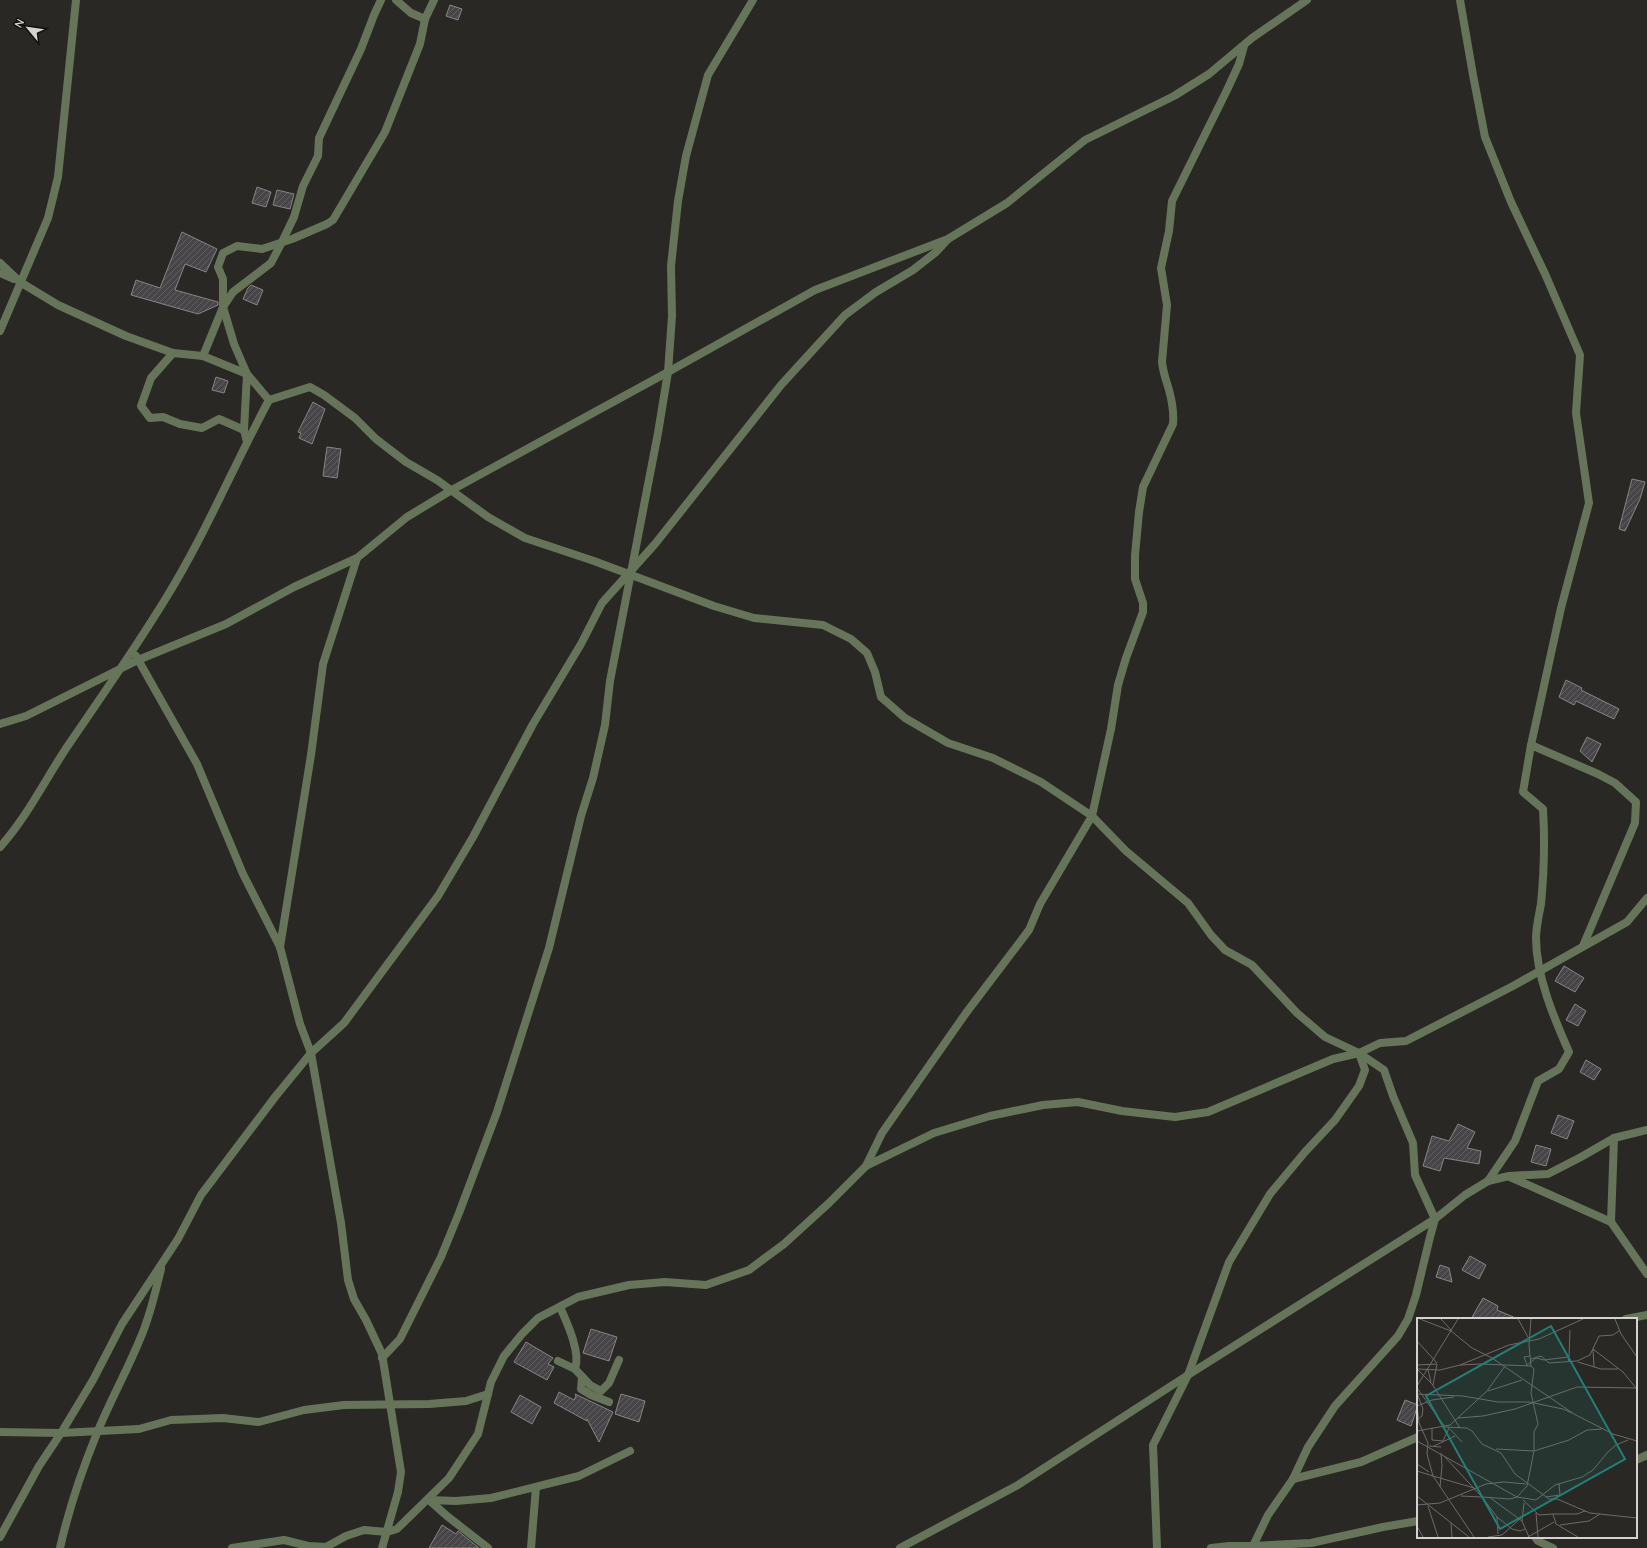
<svg xmlns="http://www.w3.org/2000/svg" width="1647" height="1548" font-family="Quicksand,sans-serif">
  <style>
    .building { fill: url(#building-hatch); stroke: #888488 }
    .lines { fill: none; stroke-linecap: round; stroke-linejoin: round }
    .minor { stroke: #667559; stroke-width: 8 }
    .inset-road { fill: none; stroke: #6d6c69; stroke-width: 1 }
    .view { fill: #237f78; fill-opacity: 0.15; stroke: #237f78; stroke-width: 2 }
    .inset-edge { fill: none; stroke: #d4d3d1; stroke-width: 2 }
  </style>
  <defs>
    <pattern id="building-hatch" width="6" height="6" patternUnits="userSpaceOnUse"><rect width="6" height="6" fill="#484548"/><path d="M-1 1l2-2M0 6l6-6M5 7l2-2" fill="none" stroke="#625f61"/></pattern>
  </defs>
  <rect width="100%" height="100%" fill="#292824"/>
  <g class="building">
    <polygon points="450,5 462,9 458,20 446,16"/>
    <polygon points="257,187 271,192 266,207 252,203"/>
    <polygon points="277,190 294,194 290,209 273,205"/>
    <polygon points="182,232 217,249 206,272 185,264 175,290 218,302 218,305 198,314 131,295 136,280 160,288"/>
    <polygon points="251,285 263,290 257,305 243,299 248,288"/>
    <polygon points="216,377 228,381 224,393 212,390"/>
    <polygon points="313,402 325,409 312,444 299,438 301,433 298,432"/>
    <polygon points="327,447 341,449 337,478 323,476"/>
    <polygon points="1632,479 1645,482 1640,499 1625,531 1619,529"/>
    <polygon points="1566,680 1582,688 1581,690 1619,709 1614,719 1576,701 1574,705 1559,697"/>
    <polygon points="1587,737 1601,744 1592,762 1580,751"/>
    <polygon points="1564,966 1584,978 1575,992 1555,981"/>
    <polygon points="1575,1004 1586,1011 1578,1026 1566,1020"/>
    <polygon points="1586,1060 1601,1069 1594,1080 1580,1072"/>
    <polygon points="1558,1115 1574,1121 1567,1139 1551,1133"/>
    <polygon points="1458,1124 1475,1132 1467,1148 1481,1151 1479,1164 1444,1158 1440,1171 1423,1166 1432,1136 1449,1141"/>
    <polygon points="1536,1145 1551,1149 1546,1166 1531,1162"/>
    <polygon points="1470,1256 1486,1265 1479,1279 1462,1270"/>
    <polygon points="1440,1265 1449,1268 1452,1282 1436,1277"/>
    <polygon points="1483,1298 1498,1306 1497,1310 1518,1319 1471,1319"/>
    <polygon points="591,1329 617,1337 609,1361 583,1353"/>
    <polygon points="526,1342 553,1358 548,1364 554,1367 547,1380 514,1362"/>
    <polygon points="559,1392 574,1400 576,1396 575,1394 613,1412 599,1442 587,1419 587,1421 554,1403"/>
    <polygon points="621,1394 645,1401 639,1422 615,1414"/>
    <polygon points="520,1395 541,1407 532,1424 511,1412"/>
    <polygon points="1405,1400 1418,1405 1411,1426 1397,1420"/>
    <polygon points="442,1525 456,1534 458,1531 479,1548 429,1548"/>
  </g>
  <g class="lines">
    <g class="minor">
      <polyline points="396,0 411,13 425,19"/>
      <path d="M 1460,0 L 1473,75 L 1485,137 L 1511,202 L 1546,276 L 1580,355 L 1576,413 L 1589,503 L 1561,608 L 1531,745 L 1523,792 L 1543,809 C 1545,841 1544,873 1541,904 C 1539,915 1536,927 1536,938 C 1536,976 1554,1018 1569,1052 L 1559,1069 L 1538,1081 L 1515,1141 L 1488,1181"/>
      <polyline points="0,263 20,282 58,305 126,336 173,353 203,356 247,374 269,400"/>
      <polyline points="0,273 14,279"/>
      <polyline points="0,331 48,218 58,177 76,0"/>
      <polyline points="173,353 151,378 141,406 150,418 163,417 180,424 202,428 219,419 244,430"/>
      <polyline points="203,356 223,307 223,279 218,267 223,253 237,246 262,249 292,239 327,224 333,220 385,132 420,44 425,19 434,0"/>
      <polyline points="247,442 244,430 247,374 234,344 223,307 233,292 271,263 282,242 294,217 303,186 318,156 319,138 361,49 374,15 381,0"/>
      <polyline points="136,656 197,764 243,874 280,947 300,1024 311,1053 341,1223 348,1280 354,1299 366,1320 382,1354 401,1472 398,1492 382,1548"/>
      <polyline points="0,724 26,716 138,660 226,624 294,587 357,558 407,517 450,491 668,372 815,290 948,239 1007,203 1085,140 1174,96 1209,74 1252,38 1307,0"/>
      <polyline points="1531,745 1598,774 1615,783 1636,802 1635,823 1583,946"/>
      <path d="M 0,847 C 27,817 45,780 67,747 C 101,697 135,649 166,598 C 205,535 234,465 269,400 L 310,387 L 324,395 L 355,418 L 376,439 L 406,462 L 437,480 L 488,517 L 525,538 L 594,561 L 714,606 L 754,618 L 823,625 L 851,639 L 867,653 L 875,672 L 881,697 L 905,718 L 948,743 L 993,758 L 1041,782 L 1092,816 L 1126,851 L 1188,903 L 1211,935 L 1225,950 L 1252,965 L 1297,1013 L 1325,1037 L 1359,1053 L 1384,1070 L 1393,1096 L 1413,1143 L 1415,1175 L 1435,1219 L 1430,1237 L 1416,1295 L 1408,1319 L 1398,1336 L 1335,1406 L 1308,1447 L 1293,1479 L 1268,1515 L 1253,1546 L 1229,1546 L 1211,1548"/>
      <polyline points="280,947 311,755 323,664 357,558"/>
      <path d="M 866,1166 L 882,1133 L 966,1013 L 1029,930 L 1040,904 L 1092,816 L 1111,729 L 1118,685 L 1126,658 L 1143,612 L 1143,603 L 1135,579 L 1135,555 L 1139,512 L 1143,487 L 1173,424 C 1174,413 1172,401 1169,390 C 1166,380 1163,372 1162,362 L 1167,305 L 1161,268 L 1169,231 L 1172,201 L 1227,90 L 1239,64 L 1244,46"/>
      <polyline points="1510,1177 1611,1222 1647,1274"/>
      <polyline points="1611,1222 1614,1138"/>
      <path d="M 560,1307 C 567,1323 581,1352 575,1369 L 590,1385 L 601,1391 L 609,1383 L 619,1360"/>
      <polyline points="1626,1319 1647,1315"/>
      <polyline points="382,1358 400,1339 441,1257 459,1213 497,1112 549,948 581,816 593,778 605,725 610,681 658,433 668,372 672,316 671,266 678,201 686,156 708,75 753,0"/>
      <polyline points="558,1361 575,1369"/>
      <polyline points="582,1377 581,1389 591,1395 609,1402"/>
      <polyline points="0,1432 61,1433 139,1429 171,1420 223,1418 259,1422 304,1410 344,1405 429,1404 466,1401 488,1394"/>
      <polyline points="1636,1460 1647,1455"/>
      <polyline points="1293,1479 1361,1462 1418,1437"/>
      <polyline points="429,1500 456,1501 491,1498 579,1476 630,1451"/>
      <polyline points="429,1500 447,1516 488,1548"/>
      <polyline points="0,1537 39,1466 61,1433 93,1380 122,1324 178,1239 201,1195 275,1097 311,1053 344,1023 438,896 473,837 533,724 581,644 602,603 655,544 781,385 845,315 876,292 913,270 936,252 948,239"/>
      <polyline points="1535,1537 1538,1541 1553,1548"/>
      <path d="M 60,1548 C 69,1508 82,1470 97,1433 C 110,1401 127,1371 140,1339 C 150,1317 155,1293 161,1269"/>
      <polyline points="232,1548 284,1540 308,1546 326,1547 346,1536 364,1530 387,1532 397,1529 449,1478 478,1434 491,1382 504,1356 522,1334 538,1318 578,1297 629,1285 665,1282 706,1285 749,1270 784,1244 829,1203 866,1166 934,1133 990,1116 1043,1105 1078,1102 1122,1111 1175,1117 1208,1112 1333,1059 1359,1053 1380,1043 1406,1041 1513,986 1627,922 1647,898"/>
      <polyline points="531,1548 536,1487"/>
      <polyline points="900,1548 1018,1485 1188,1375 1435,1219 1465,1195 1488,1181 1509,1176 1548,1174 1581,1157 1614,1138 1647,1130"/>
      <polyline points="1157,1548 1153,1445 1188,1375 1229,1262 1270,1194 1305,1152 1335,1120 1359,1086 1365,1070 1359,1053"/>
      <polyline points="1252,1548 1253,1546 1311,1543 1383,1527 1418,1521"/>
    </g>
  </g>
  <g transform="translate(1417 1318)">
    <rect width="220" height="220" fill="#292824"/>
    <path class="inset-road" d="M 3,1 L 34,13 L 55,30 L 75,40 L 157,96 L 196,116 L 220,123M 24,1 L 35,13M 101,1 L 112,21M 198,1 L 204,16 L 220,39M 0,23 L 20,45M 176,31 L 206,54 L 219,70M 176,32 L 177,49M 152,39 L 153,12M 114,41 L 124,38 L 132,45 L 160,43 L 173,37 L 182,18 L 196,17 L 202,13M 161,44 L 184,51 L 201,51M 0,47 L 20,46 L 16,67M 43,47 L 92,27 L 122,21 L 166,1M 110,47 L 107,39 L 113,38M 109,48 L 119,40 L 127,42 L 151,39 L 152,44M 0,51 L 23,52 L 43,47 L 63,46 L 114,48M 0,51 L 15,66 L 43,110M 11,52 L 14,64M 0,68 L 41,1M 0,70 L 28,109 L 50,110 L 55,113 L 65,126 L 84,135 L 98,156 L 132,181 L 140,181 L 173,195 L 220,200M 71,73 L 105,62M 0,75 L 6,91 L 5,98 L 1,101M 0,76 L 46,78 L 81,84 L 112,84 L 146,91 L 155,95M 0,87 L 2,105 L 11,125 L 10,136 L 16,158 L 57,170M 0,88 L 15,82 L 37,79M 41,100 L 66,98 L 98,91 L 160,69 L 220,70M 15,110 L 15,122 L 26,123 L 32,110M 33,111 L 45,124M 0,113 L 33,107 L 70,73 L 88,48M 0,123 L 100,179 L 119,182 L 138,167 L 165,159 L 176,152 L 190,135 L 199,127 L 211,122M 12,128 L 24,129M 17,128 L 38,118M 79,131 L 117,133 L 152,122 L 170,112 L 185,111M 27,138 L 65,179 L 93,181 L 100,179 L 110,168 L 117,133 L 117,114 L 121,106 L 114,75 L 117,51 L 114,48 L 112,27 L 114,1M 0,146 L 12,154M 0,153 L 16,158 L 57,219M 23,169 L 25,148 L 24,135M 0,178 L 52,219M 44,178 L 65,179 L 80,199 L 95,211 L 103,213 L 108,211M 72,179 L 105,203M 129,179 L 143,177 L 142,166M 106,182 L 122,197 L 136,196 L 139,206 L 161,219M 107,185 L 105,203 L 112,219M 0,187 L 23,185 L 69,166 L 87,164 L 109,166M 11,188 L 21,219M 119,195 L 121,219M 136,196 L 160,196 L 168,193M 80,199 L 81,216M 34,205 L 35,219M 143,207 L 172,203 L 183,196M 0,208 L 6,219M 71,219 L 85,217 L 105,199M 111,219 L 137,204"/>
    <path class="view" d="M 134,8 L 208,141 L 83,211 L 9,78 Z"/>
    <rect width="220" height="220" class="inset-edge"/>
  </g>
  <g transform="translate(28 28) rotate(299)" stroke="#11110f" stroke-width="3" paint-order="stroke">
  <path d="M0-3L7 15L0 10L-7 15Z" fill="#d4d3d1"/>
  <text y="-6" font-size="11" font-weight="bold" text-anchor="middle" fill="#d4d3d1">N</text>
  </g>
</svg>
